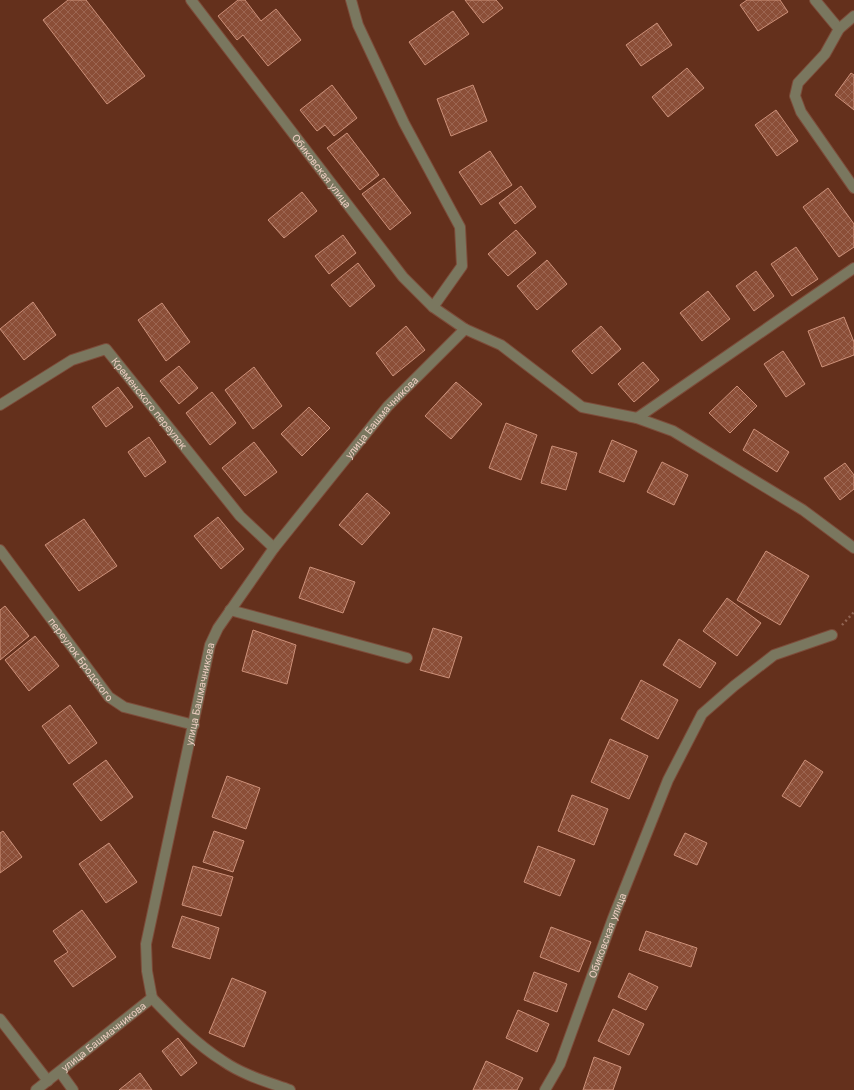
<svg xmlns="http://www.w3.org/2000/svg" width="854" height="1090" font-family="Inter,sans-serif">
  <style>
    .building { fill: url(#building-cross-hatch); stroke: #cd917a }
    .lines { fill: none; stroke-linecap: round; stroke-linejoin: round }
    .minor-casing { stroke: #7d4c3a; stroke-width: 12 }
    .path { stroke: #916452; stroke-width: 2.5; stroke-dasharray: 2 3; stroke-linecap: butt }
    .minor { stroke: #7a775f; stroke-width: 10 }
    .labels { text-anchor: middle; stroke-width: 3.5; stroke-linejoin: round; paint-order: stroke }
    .street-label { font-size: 10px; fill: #edcdc1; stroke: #582612 }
  </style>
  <defs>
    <pattern id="building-cross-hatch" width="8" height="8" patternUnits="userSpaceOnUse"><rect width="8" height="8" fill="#8b4e37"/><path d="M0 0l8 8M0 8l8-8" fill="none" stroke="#9c6652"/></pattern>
  </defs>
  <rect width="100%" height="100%" fill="#64301c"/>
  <g class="building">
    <polygon points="68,0 86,0 145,76 107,104 43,20"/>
    <polygon points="238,0 245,0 261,21 276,9 301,40 268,66 243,35 237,40 218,16"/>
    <polygon points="465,0 496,0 503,8 483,23"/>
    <polygon points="747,0 780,0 788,12 758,31 740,5"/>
    <polygon points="453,11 469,34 425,65 409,42"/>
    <polygon points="657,23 672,45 641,66 626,45"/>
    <polygon points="687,68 704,88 668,117 652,97"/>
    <polygon points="851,73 854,75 854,110 835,95"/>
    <polygon points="332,85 357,118 334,136 325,125 317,131 300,110"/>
    <polygon points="473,85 487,121 451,136 437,99"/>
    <polygon points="776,110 798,141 777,156 755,125"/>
    <polygon points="347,133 379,175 360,190 327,148"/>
    <polygon points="490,151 512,185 481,205 459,172"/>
    <polygon points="384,178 411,213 390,230 362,194"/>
    <polygon points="521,186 536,207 515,224 499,203"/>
    <polygon points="828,188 854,224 854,247 839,257 803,207"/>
    <polygon points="302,192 317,211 284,238 268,220"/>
    <polygon points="516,230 536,253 508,276 488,254"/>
    <polygon points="343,235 356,253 329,274 315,256"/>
    <polygon points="796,247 818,279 792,296 771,264"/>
    <polygon points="547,260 567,284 537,310 517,286"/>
    <polygon points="358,263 375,286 350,307 331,285"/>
    <polygon points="756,271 774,296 754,311 736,286"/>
    <polygon points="708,291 730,319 702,341 680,313"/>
    <polygon points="33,302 56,335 24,360 0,329"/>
    <polygon points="162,303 190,342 166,361 138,320"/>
    <polygon points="844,317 854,342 854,355 822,367 808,331"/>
    <polygon points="406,326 425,350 393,376 376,353"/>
    <polygon points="601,326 621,349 592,374 572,351"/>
    <polygon points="783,351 805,384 786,397 764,364"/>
    <polygon points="643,362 659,380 634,402 618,384"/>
    <polygon points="179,366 198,388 179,404 160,381"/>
    <polygon points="254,367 282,406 253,429 225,390"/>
    <polygon points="456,382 482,404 451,439 425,416"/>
    <polygon points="737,386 757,406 730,433 709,413"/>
    <polygon points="118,387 133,407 106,427 92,407"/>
    <polygon points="212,392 236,423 210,445 186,413"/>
    <polygon points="309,407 330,428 302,456 281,434"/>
    <polygon points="506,423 537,435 521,480 489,468"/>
    <polygon points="754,429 789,452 777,472 743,450"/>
    <polygon points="149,437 166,462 145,477 128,452"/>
    <polygon points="612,440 637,451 624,482 599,472"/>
    <polygon points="254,442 277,472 245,496 222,468"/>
    <polygon points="552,446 577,453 566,490 541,483"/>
    <polygon points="662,462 688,475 674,505 647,492"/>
    <polygon points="845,463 854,475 854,489 840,500 824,478"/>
    <polygon points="367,493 390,513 362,545 339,525"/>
    <polygon points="218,517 244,549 221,569 194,536"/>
    <polygon points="84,519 117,566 79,591 45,545"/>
    <polygon points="766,551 809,576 780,625 737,600"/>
    <polygon points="310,567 355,582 343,613 299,598"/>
    <polygon points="727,598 761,623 737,656 703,631"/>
    <polygon points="5,606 29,636 0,660 0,610"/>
    <polygon points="433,628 462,637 449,678 420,670"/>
    <polygon points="253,630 296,645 287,684 242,671"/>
    <polygon points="35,636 59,666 29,691 5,660"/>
    <polygon points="679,639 716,663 700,688 663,665"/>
    <polygon points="641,680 678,700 658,739 621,719"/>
    <polygon points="70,705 97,743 69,764 42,726"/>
    <polygon points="610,739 648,756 629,799 591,782"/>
    <polygon points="106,760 133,797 101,821 73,784"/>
    <polygon points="805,760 823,772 800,807 782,796"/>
    <polygon points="227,776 260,788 246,829 212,817"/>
    <polygon points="572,795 608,809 594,845 558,831"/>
    <polygon points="3,831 22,857 0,873 0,833"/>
    <polygon points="214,831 244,841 233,872 203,862"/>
    <polygon points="685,833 707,843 697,865 674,855"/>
    <polygon points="109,843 137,882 106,903 79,864"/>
    <polygon points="538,846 575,860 560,896 524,882"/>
    <polygon points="193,866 233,877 221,916 182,905"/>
    <polygon points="82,910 116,957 73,987 54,961 68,952 53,931"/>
    <polygon points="182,916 219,928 210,959 172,947"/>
    <polygon points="551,927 591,942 579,972 540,957"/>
    <polygon points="646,931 697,948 691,967 639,950"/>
    <polygon points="534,972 567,984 557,1012 524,1000"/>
    <polygon points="629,973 658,987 646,1010 618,997"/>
    <polygon points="232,978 266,992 244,1047 209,1033"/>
    <polygon points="613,1009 644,1024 629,1055 598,1041"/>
    <polygon points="518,1010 549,1024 537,1052 506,1038"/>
    <polygon points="178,1038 197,1063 181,1076 162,1051"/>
    <polygon points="594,1057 621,1067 613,1090 583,1090"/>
    <polygon points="486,1061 523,1078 517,1090 473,1090"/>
    <polygon points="140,1073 152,1090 119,1090"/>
  </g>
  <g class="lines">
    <defs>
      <g id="minor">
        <path id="s1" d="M 191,0 L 403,277 L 433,307 L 465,329 L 501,345 L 582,407 L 637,418 L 673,431 L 803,510 L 854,548"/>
        <polyline points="351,0 358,25 404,123 460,227 462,266 433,307"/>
        <polyline points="815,0 839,29"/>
        <polyline points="854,16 839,29 825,54 798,83 795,96 801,112 854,188"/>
        <path id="s2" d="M 0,405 L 72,360 L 106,349 L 240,516 L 274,548"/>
        <polyline points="637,418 854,268"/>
        <path id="s3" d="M 0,550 L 109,697 L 124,707 L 194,725"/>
        <polyline points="230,610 407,658"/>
        <path id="s4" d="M 152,998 L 147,971 L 146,944 L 210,645 L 218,628 L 274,548 L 388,406 L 465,329"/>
        <path d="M 152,998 C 174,1021 196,1044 223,1061 C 243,1075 268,1082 290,1090"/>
        <polyline points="0,1019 48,1081"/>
        <polyline points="60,1072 73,1090"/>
        <path id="s5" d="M 36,1090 L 152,998"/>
        <path id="s6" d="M 545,1090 L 560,1064 L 613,918 L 668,780 L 702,714 L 734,686 L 774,655 L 832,635"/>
      </g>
    </defs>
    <use href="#minor" class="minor-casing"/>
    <polyline class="path" points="842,625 854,612"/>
    <use href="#minor" class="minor"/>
  </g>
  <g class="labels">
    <g class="street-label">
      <text dy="4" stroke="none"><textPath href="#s1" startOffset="215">Обиковская улица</textPath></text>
      <text dy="4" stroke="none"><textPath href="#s2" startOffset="190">Кременского переулок</textPath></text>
      <text dy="4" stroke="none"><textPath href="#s4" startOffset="646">улица Башмачникова</textPath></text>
      <text dy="4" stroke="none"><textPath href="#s3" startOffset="136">переулок Бродского</textPath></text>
      <text dy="4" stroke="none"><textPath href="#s4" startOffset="310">улица Башмачникова</textPath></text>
      <text dy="4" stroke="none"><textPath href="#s6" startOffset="167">Обиковская улица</textPath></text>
      <text dy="4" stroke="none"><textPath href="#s5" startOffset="86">улица Башмачникова</textPath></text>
    </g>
  </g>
</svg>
